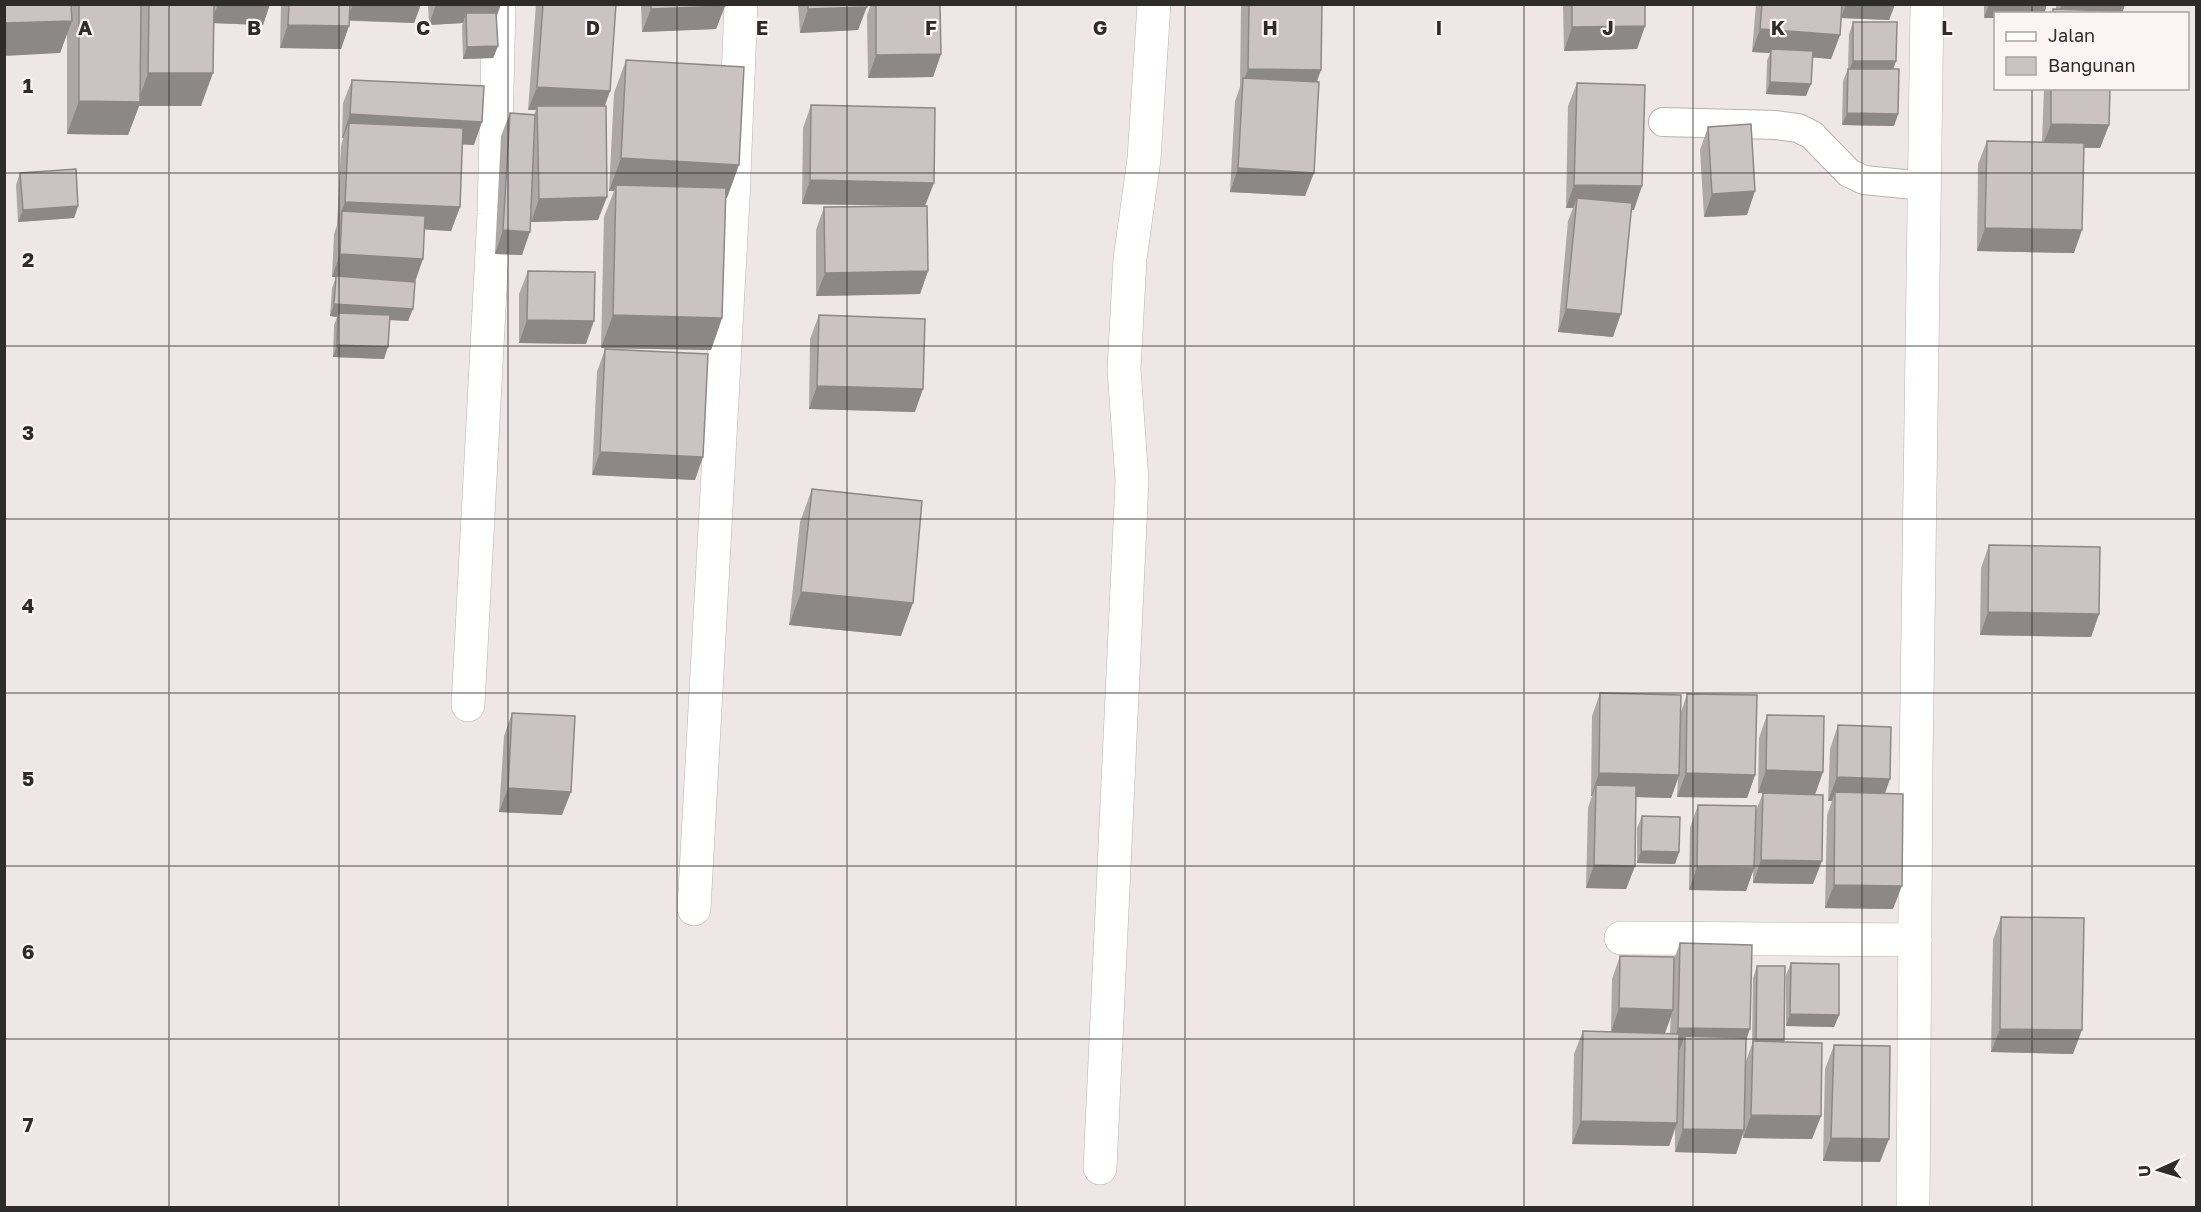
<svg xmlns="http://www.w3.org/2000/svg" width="2201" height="1212" font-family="'Golos Text',sans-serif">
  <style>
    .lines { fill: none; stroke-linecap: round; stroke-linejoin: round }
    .lane-casing { stroke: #b9b1b2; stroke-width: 30 }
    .street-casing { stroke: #b9b1b2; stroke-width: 34 }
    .lane { stroke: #fff; stroke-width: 28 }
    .street { stroke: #fff; stroke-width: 33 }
    .wall { fill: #aea7a8 }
    .shaded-wall { fill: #8d8888 }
    .building { fill: #cac2c3; stroke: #8d8888; stroke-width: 1.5 }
    .grid { fill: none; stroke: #2e2b2b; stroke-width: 1.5; stroke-opacity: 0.55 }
    .grid-label { font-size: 20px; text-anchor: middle; font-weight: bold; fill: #2e2b2b; stroke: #fcf3f4; stroke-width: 4.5; stroke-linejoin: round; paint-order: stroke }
  </style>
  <rect width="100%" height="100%" fill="#efe6e7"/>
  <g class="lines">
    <defs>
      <polyline id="lane" points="1663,122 1776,125 1798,128 1812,135 1849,173 1864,180 1924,186"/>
      <g id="street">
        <polyline points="468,705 494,214 499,4"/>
        <polyline points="694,909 733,200 741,4"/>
        <polyline points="1621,938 1915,940"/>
        <polyline points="1100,1168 1132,481 1124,369 1130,259 1144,159 1154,4"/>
        <polyline points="1913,1208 1916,766 1927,4"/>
      </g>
    </defs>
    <use href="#lane" class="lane-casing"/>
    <use href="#street" class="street-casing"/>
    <use href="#lane" class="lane"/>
    <use href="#street" class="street"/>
  </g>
  <g class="wall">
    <polygon points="4,4 270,4 263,25 214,23 201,106 139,106 128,135 67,134 67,33 60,53"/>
    <polygon points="281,4 421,4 414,23 350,21 341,49 280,48"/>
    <polygon points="428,4 501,4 496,17 498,46 493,58 463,59 462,25 463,23 429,25"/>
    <polygon points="536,4 616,4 610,91 605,106 598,220 531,222 522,255 495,254 501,136 510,113 534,114 536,110 528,110"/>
    <polygon points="641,4 725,4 725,6 716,29 642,32"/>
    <polygon points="798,4 867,4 858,30 800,33"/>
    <polygon points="871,4 940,4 941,54 933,77 868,78 867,15"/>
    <polygon points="1241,4 1322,4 1317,82 1305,196 1230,192 1235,101 1240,87"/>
    <polygon points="1563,4 1645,4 1645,26 1637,49 1564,51"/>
    <polygon points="1756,4 1895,4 1889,20 1841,18 1840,35 1831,59 1812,57 1806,96 1766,94 1767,61 1770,53 1752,52"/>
    <polygon points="1984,4 2047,4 2044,14 1995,14 1984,18"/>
    <polygon points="2056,4 2125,4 2122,14 2052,14 2053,9 2056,9"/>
    <polygon points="1853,22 1896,61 1893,69 1898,114 1894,126 1842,125 1843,81 1848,69 1849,34"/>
    <polygon points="626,60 727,198 725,198 722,318 711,350 601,348 604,217 614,191 609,191 614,93"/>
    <polygon points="352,80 474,145 462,144 460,207 451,231 424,229 408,321 390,320 384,359 333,357 334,325 337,317 330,316 332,288 336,277 332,277 334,234 337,225 341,146 343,138 342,138 343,103"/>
    <polygon points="1577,83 1634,210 1631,210 1613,337 1558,332 1568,221 1573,208 1566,208 1568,106"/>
    <polygon points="2044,88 2110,88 2109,125 2100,148 2083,148 2074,253 1977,251 1978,164 1987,141 2042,142"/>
    <polygon points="811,105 926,206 928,271 920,294 816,296 816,230 824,207 905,206 802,204 803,128"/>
    <polygon points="1708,127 1747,215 1704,217 1700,150"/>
    <polygon points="20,173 78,206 74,218 18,222 16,185"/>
    <polygon points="528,271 586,344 519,343 519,294"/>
    <polygon points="819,315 915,412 809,409 810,339"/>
    <polygon points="605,349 695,480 592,475 597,372"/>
    <polygon points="812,489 901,636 789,625 800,522"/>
    <polygon points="1989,545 2099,614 2091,637 1980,635 1981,568"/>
    <polygon points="1600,693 1681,712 1687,694 1755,775 1747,798 1677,797 1678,779 1671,798 1636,797 1635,866 1626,889 1586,888 1588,808 1592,796 1591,796 1592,716"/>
    <polygon points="512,713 562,815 499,812 504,736"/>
    <polygon points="1767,715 1815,794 1813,884 1753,883 1753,871 1746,891 1689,890 1690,828 1698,805 1755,813 1763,793 1758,793 1759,738"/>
    <polygon points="1838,725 1885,793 1893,909 1825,908 1827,815 1832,801 1828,801 1830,749"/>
    <polygon points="1642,816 1679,852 1675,864 1637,863 1637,828"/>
    <polygon points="2001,917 2073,1054 1991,1052 1993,940"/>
    <polygon points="1680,943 1746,1041 1746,1061 1752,1044 1753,978 1757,966 1784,1040 1784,1042 1821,1116 1812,1139 1743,1138 1743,1134 1736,1154 1675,1152 1675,1128 1669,1146 1572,1144 1574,1054 1583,1031 1670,1033 1671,1017 1665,1033 1611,1032 1612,979 1620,956 1674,959"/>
    <polygon points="1791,963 1839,1015 1834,1027 1786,1026 1786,975"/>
    <polygon points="1834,1045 1880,1162 1823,1161 1825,1069"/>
  </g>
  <g class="shaded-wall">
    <polygon points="218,4 270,4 263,25 211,23"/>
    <polygon points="353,4 421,4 414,23 347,20"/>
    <polygon points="436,4 501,4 495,21 466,13 463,23 429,25"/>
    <polygon points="1846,4 1895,4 1889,20 1841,18"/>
    <polygon points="1989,4 2047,4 2044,14 1995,14 1995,18 1984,18"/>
    <polygon points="2062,4 2125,4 2122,14 2058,14"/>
    <polygon points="725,6 716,29 642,32 651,9"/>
    <polygon points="867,7 858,30 800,33 808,9"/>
    <polygon points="72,21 60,53 4,56 4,23"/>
    <polygon points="288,25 349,26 341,49 280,48"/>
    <polygon points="1645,26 1637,49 1564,51 1572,27"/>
    <polygon points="1760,29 1840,35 1831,59 1771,54 1771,49 1770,53 1752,52"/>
    <polygon points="498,46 493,58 463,59 467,47"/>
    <polygon points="941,54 933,77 868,78 876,55"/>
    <polygon points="1853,61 1896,61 1892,73 1848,73"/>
    <polygon points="1248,69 1321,70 1313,93 1243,83"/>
    <polygon points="148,73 213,73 201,106 139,106 128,135 67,134 79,101 138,102"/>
    <polygon points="1770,82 1811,84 1806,96 1766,94"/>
    <polygon points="537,87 610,91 601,115 537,106 536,110 528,110"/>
    <polygon points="1847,113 1898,114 1894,126 1842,125"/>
    <polygon points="350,114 482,122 474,145 348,138 349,123 343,138 342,138"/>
    <polygon points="2051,124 2109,125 2100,148 2042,147"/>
    <polygon points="621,158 739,165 727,198 616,192 616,185 614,191 609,191"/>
    <polygon points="1238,168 1314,173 1305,196 1230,192"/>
    <polygon points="810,180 934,183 925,206 802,204"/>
    <polygon points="1574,185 1642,186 1634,210 1576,208 1577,198 1573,208 1566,208"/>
    <polygon points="1755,191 1747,215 1704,217 1712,194"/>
    <polygon points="607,197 598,220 531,222 539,199"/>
    <polygon points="345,202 460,207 451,231 342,225 342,211 336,225"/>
    <polygon points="78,206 74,218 18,222 23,210"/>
    <polygon points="1985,228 2082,230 2074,253 1977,251"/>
    <polygon points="503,230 530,232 522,255 495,254"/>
    <polygon points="340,254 423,259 415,282 332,277"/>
    <polygon points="928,271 920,294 816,296 825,273"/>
    <polygon points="334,304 413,309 408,321 338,317 338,313 337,317 330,316"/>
    <polygon points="1566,309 1621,314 1613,337 1558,332"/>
    <polygon points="613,315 722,318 711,350 601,348"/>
    <polygon points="527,320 594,321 586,344 519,343"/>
    <polygon points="337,345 388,347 384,359 333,357"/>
    <polygon points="817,386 923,389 915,412 809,409"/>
    <polygon points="600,452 703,457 695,480 592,475"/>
    <polygon points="801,592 913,603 901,636 789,625"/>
    <polygon points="1988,612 2099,614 2091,637 1980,635"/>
    <polygon points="1766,770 1823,772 1815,795 1758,793"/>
    <polygon points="1599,773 1679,775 1671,798 1596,796 1596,785 1592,796 1591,796"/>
    <polygon points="1686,773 1755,775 1747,798 1677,797"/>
    <polygon points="1837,777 1890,779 1882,802 1835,792 1832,801 1828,801"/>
    <polygon points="508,788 571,792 562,815 499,812"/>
    <polygon points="1641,851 1679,852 1675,864 1637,863"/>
    <polygon points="1761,860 1822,861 1813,884 1753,883"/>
    <polygon points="1594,865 1635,866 1626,889 1586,888"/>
    <polygon points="1697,867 1754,868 1746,891 1689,890"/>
    <polygon points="1834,885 1902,886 1893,909 1825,908"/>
    <polygon points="1619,1008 1673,1010 1665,1033 1611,1032"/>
    <polygon points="1790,1014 1839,1015 1834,1027 1786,1026"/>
    <polygon points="1678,1028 1750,1029 1742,1052 1685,1036 1679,1051 1670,1051"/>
    <polygon points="2000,1029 2082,1030 2073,1054 1991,1052"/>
    <polygon points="1756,1040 1784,1040 1780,1052 1753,1049"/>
    <polygon points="1751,1115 1821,1116 1812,1139 1743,1138"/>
    <polygon points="1581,1121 1677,1123 1669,1146 1572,1144"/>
    <polygon points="1683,1129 1744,1130 1736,1154 1675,1152"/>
    <polygon points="1831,1138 1889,1139 1880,1162 1823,1161"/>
  </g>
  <g class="building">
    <polygon points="4,4 71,4 72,21 4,23"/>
    <polygon points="79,4 141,4 140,102 79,101"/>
    <polygon points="149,4 214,4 213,73 148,73"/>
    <polygon points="289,4 350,4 349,26 288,25"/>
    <polygon points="543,4 616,4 610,91 537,87"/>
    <polygon points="651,4 725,4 725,6 651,9"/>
    <polygon points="808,4 867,4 867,7 808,9"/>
    <polygon points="876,4 940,4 941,54 876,55"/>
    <polygon points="1249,4 1322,4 1321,70 1248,69"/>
    <polygon points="1572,4 1645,4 1645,26 1572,27"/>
    <polygon points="1762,4 1842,4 1840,35 1760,29"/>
    <polygon points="2053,9 2111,11 2111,14 2053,14"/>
    <polygon points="466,13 496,13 498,46 467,47"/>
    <polygon points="1853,22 1897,22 1896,61 1853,61"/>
    <polygon points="1771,49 1813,51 1811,84 1770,82"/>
    <polygon points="626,60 744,67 739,165 621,158"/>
    <polygon points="1848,69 1899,69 1898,114 1847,113"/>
    <polygon points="1243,78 1319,82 1314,173 1238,168"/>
    <polygon points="352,80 484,86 482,122 350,114"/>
    <polygon points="1577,83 1645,85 1642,186 1574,185"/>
    <polygon points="2051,88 2110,88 2109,125 2051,124"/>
    <polygon points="811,105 935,108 934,183 810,180"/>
    <polygon points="537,106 606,106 607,197 539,199"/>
    <polygon points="510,113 535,115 530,232 503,230"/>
    <polygon points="349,123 463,128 460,207 345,202"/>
    <polygon points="1751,124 1755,191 1712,194 1708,127"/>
    <polygon points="1987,141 2084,143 2082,230 1985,228"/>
    <polygon points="76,169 78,206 23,210 20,173"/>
    <polygon points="616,185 726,188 722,318 613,315"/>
    <polygon points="1577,198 1632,203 1621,314 1566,309"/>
    <polygon points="927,206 928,271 825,273 824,207"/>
    <polygon points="342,211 425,216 423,259 340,254"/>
    <polygon points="528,271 595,272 594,321 527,320"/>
    <polygon points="336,276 415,282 413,309 334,304"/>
    <polygon points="338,313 390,315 388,347 337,345"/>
    <polygon points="819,315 925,319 923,389 817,386"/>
    <polygon points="605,349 708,354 703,457 600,452"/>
    <polygon points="812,489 922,501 913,603 801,592"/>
    <polygon points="1989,545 2100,547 2099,614 1988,612"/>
    <polygon points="1600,693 1681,695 1679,775 1599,773"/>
    <polygon points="1687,694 1757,695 1755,775 1686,773"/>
    <polygon points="512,713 575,716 571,792 508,788"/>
    <polygon points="1767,715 1824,716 1823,772 1766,770"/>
    <polygon points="1838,725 1891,727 1890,779 1837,777"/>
    <polygon points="1596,785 1636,786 1635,866 1594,865"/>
    <polygon points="1835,792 1903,794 1902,886 1834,885"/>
    <polygon points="1763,793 1823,795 1822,861 1761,860"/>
    <polygon points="1698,805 1756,806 1754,868 1697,867"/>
    <polygon points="1642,816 1680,817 1679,852 1641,851"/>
    <polygon points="2001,917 2084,918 2082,1030 2000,1029"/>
    <polygon points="1680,943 1752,945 1750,1029 1678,1028"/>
    <polygon points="1620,956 1674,957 1673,1010 1619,1008"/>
    <polygon points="1791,963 1839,964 1839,1015 1790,1014"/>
    <polygon points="1757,966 1785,966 1784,1040 1756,1040"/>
    <polygon points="1583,1031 1679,1034 1677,1123 1581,1121"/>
    <polygon points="1685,1036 1746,1038 1744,1130 1683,1129"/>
    <polygon points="1753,1041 1822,1043 1821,1116 1751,1115"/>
    <polygon points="1834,1045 1890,1046 1889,1139 1831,1138"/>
  </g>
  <path class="grid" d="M 169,4 L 169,1208M 339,4 L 339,1208M 508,4 L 508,1208M 677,4 L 677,1208M 847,4 L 847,1208M 1016,4 L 1016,1208M 1185,4 L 1185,1208M 1354,4 L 1354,1208M 1524,4 L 1524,1208M 1693,4 L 1693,1208M 1862,4 L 1862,1208M 2032,4 L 2032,14M 2032,88 L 2032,1208M 4,173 L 2196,173M 4,346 L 2196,346M 4,519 L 2196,519M 4,693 L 2196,693M 4,866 L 2196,866M 4,1039 L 2196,1039"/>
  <g class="grid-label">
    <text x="85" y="35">A</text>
    <text x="254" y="35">B</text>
    <text x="423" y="35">C</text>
    <text x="593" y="35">D</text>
    <text x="762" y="35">E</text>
    <text x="931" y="35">F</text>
    <text x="1100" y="35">G</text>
    <text x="1270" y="35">H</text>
    <text x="1439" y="35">I</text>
    <text x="1608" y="35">J</text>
    <text x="1778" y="35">K</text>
    <text x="1947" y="35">L</text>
    <text x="28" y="93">1</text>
    <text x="28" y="267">2</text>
    <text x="28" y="440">3</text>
    <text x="28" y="613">4</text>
    <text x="28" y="786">5</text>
    <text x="28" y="959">6</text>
    <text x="28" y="1132">7</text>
  </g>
  <rect width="2201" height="1212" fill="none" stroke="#2e2b2b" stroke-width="12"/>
  <rect x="1994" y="12" width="195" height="78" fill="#fcf3f4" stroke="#aaa3a4" stroke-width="1.5"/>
  <rect x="2006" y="32" width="30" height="9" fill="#ffffff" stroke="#aaa3a4" stroke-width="1.5"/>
  <text x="2048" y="42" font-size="18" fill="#2e2b2b">Jalan</text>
  <rect x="2006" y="57" width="30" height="18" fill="#cac2c3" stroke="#aaa3a4" stroke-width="1.5"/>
  <text x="2048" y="72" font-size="18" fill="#2e2b2b">Bangunan</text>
  <g transform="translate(2159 1170) rotate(266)" stroke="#fcf3f4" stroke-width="4.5" paint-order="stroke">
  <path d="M0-4.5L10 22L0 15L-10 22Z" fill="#2e2b2b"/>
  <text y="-9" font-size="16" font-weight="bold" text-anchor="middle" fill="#2e2b2b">U</text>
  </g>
</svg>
